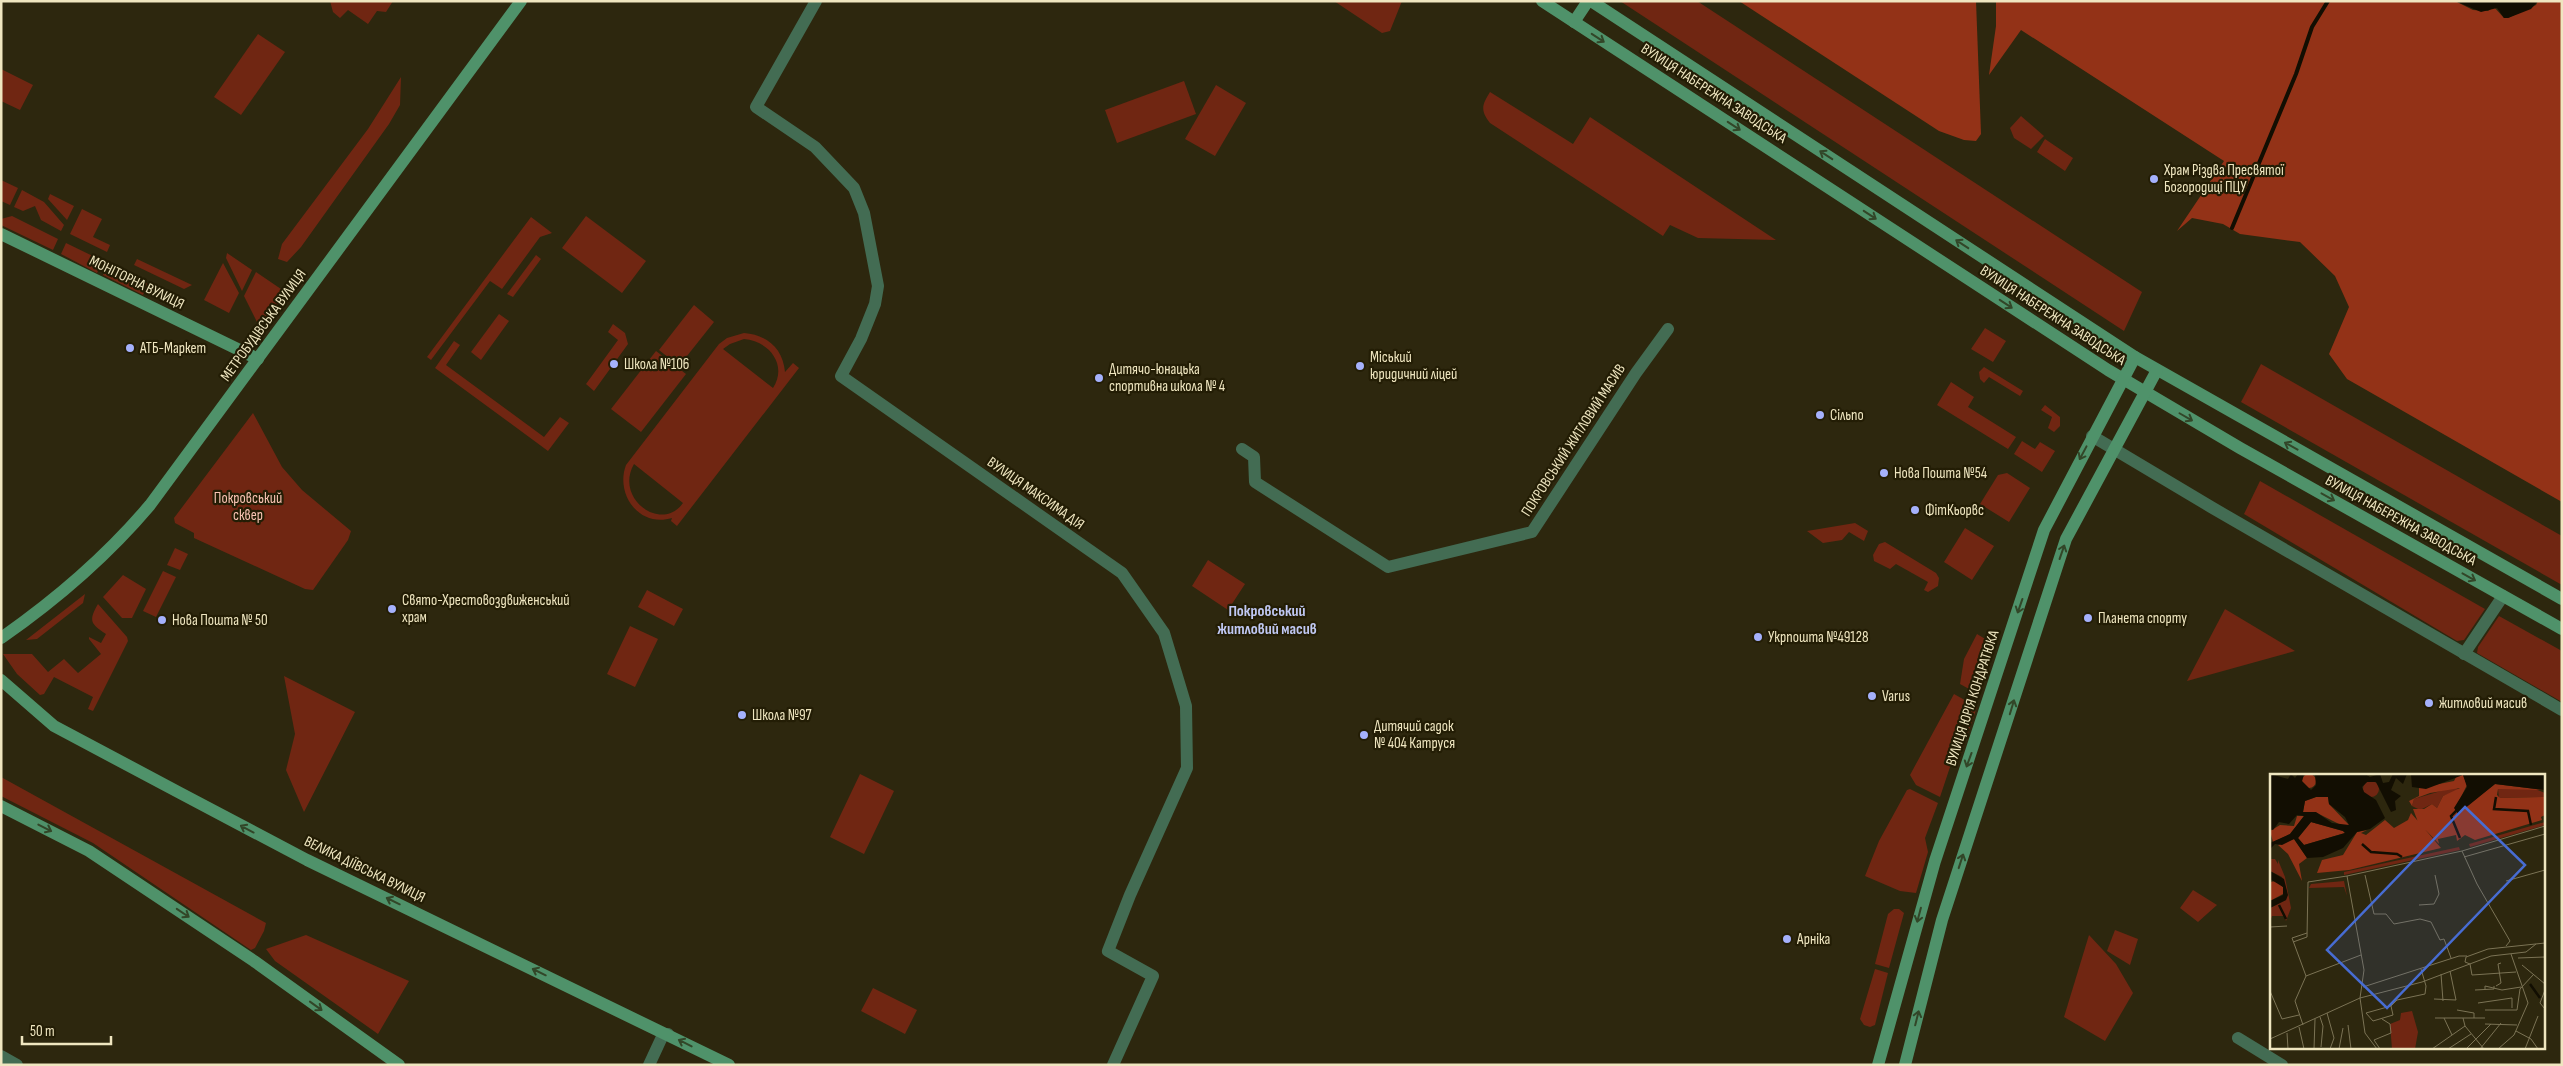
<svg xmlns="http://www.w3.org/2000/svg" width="2563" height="1066" font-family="'Sofia Sans Condensed',sans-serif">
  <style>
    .green { fill: #702612; fill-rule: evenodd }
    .forest { fill: #933217 }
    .water { fill: #120e02 }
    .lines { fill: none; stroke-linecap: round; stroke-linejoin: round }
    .stream { stroke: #120e02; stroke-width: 4 }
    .street { stroke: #436c53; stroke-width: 12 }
    .secondary { stroke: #4f926a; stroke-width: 12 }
    .oneway { stroke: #324628 }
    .poi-dot { fill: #a5b1fc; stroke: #231d05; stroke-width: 2 }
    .labels { text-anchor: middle; stroke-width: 4.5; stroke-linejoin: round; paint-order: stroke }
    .street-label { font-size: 15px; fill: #efe6c0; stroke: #231d05 }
    .poi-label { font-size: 15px; fill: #efe6c0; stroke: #231d05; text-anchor: start }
    .park-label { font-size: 15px; fill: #f9c3b3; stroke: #231d05 }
    .neighbourhood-label { font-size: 16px; font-weight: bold; fill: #c0c8f3; stroke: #231d05 }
    .inset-river { fill: none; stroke: #120e02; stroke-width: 2.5 }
    .inset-road { fill: none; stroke: #7b7355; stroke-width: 1 }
    .view { fill: #476cd3; fill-opacity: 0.15; stroke: #476cd3; stroke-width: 2.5 }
    .inset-edge { fill: none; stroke: #efe6c0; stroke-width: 2.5 }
  </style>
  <rect width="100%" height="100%" fill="#2d270e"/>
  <g class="green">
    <polygon points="330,1 393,1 386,12 377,11 368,24 348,10 340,18 333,12"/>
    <polygon points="1334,1 1402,1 1390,31 1382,33"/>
    <polygon points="1620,1 1697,1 2142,292 2124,331"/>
    <polygon points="258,34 285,52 241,115 214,97"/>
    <polygon points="1,69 33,85 20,110 1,101"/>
    <polygon points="401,77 400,105 389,124 301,247 287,262 278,259 282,244 368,129"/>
    <polygon points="1184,81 1196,114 1117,143 1105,110"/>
    <polygon points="1216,85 1246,103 1215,156 1185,139"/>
    <path d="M 1490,92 L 1573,144 L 1590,117 L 1776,240 L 1698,238 L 1670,225 L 1663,236 L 1490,123 C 1480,110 1482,105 1490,92 Z"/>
    <polygon points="2021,116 2044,136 2031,149 2014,138 2010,128"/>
    <polygon points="2045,139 2073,158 2065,171 2037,152"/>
    <polygon points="1,180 18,188 10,205 1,201"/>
    <polygon points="22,190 44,202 64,225 61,231 41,220 35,206 23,211 14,207"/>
    <polygon points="50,194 74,206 67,220 48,199"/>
    <polygon points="82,209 102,219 93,237 110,245 107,252 70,234"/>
    <polygon points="12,216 58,239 53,250 1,225 1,219"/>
    <polygon points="586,216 646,261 622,293 562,248"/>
    <polygon points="531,217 552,233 540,237 502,289 490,281 431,360 427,357"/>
    <polygon points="66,243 103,261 97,273 61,254"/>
    <polygon points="227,253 252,270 242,291 226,258"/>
    <polygon points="536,255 541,259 513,297 507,294"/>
    <polygon points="137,259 192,285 184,289 134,265"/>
    <polygon points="223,263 239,293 229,313 204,300"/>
    <polygon points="108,264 148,284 143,295 103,275"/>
    <polygon points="256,272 281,289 284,296 262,328 258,324 244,296"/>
    <polygon points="694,305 714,322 679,366 659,350"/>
    <polygon points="499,314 509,321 481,360 471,352"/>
    <polygon points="613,324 625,333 628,344 594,391 586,384 618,340 608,332"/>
    <polygon points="1985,328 2006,341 1993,362 1971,349"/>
    <path d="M 744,333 C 768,335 783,349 785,372 L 793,363 L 799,368 L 677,526 L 671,521 L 672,518 C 639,528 615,494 626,465 L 719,344 L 727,338 ZM 744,339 C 769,341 788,365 773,388 L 723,349 L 730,344 ZM 634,464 L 683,503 C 662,533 614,499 634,464 Z"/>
    <polygon points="454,341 460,345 446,365 544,437 560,417 569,423 548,451 435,368"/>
    <polygon points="656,351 686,374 641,432 611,409"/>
    <polygon points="2261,364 2562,536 2562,585 2241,402"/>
    <polygon points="1984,367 2023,391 2020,396 1989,377 1984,383 1980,379 1979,372"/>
    <polygon points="1951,382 1974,397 1968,407 2016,437 2008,449 1937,405"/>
    <polygon points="2045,405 2060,417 2060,426 2054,432 2048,428 2052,417 2041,410"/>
    <polygon points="253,413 282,467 302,490 351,531 348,540 313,590 305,589 194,538 194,533 175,523 174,518"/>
    <polygon points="2022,441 2035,449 2040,442 2055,451 2042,472 2014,454"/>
    <polygon points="2007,473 2030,488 2009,522 1980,504 1998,475"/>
    <polygon points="2260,481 2485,609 2464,640 2457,641 2244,514"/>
    <polygon points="1855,523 1868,531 1864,541 1849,532 1842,540 1823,543 1807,531"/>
    <polygon points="1965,528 1994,546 1972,580 1944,562"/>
    <polygon points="1885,542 1936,573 1939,578 1938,586 1928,592 1924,590 1928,582 1896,564 1890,569 1874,561 1873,555 1879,544"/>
    <polygon points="175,548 188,554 180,570 167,565"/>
    <polygon points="1208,560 1245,584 1228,610 1192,586"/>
    <polygon points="163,571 176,577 156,617 143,611"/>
    <polygon points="123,575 146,589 132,618 122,618 103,597"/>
    <polygon points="647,590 683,609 674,626 638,607"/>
    <polygon points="85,594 83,603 37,639 26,640"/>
    <path d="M 98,604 L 127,637 L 128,641 L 93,711 L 88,709 L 93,697 L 54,677 L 44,694 L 40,695 L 17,674 L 3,654 L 32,654 L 48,672 L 64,659 L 78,673 L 101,654 L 89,639 L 89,637 L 101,643 L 106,634 C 91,624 88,621 98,604 Z"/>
    <polygon points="2225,609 2295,651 2187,681"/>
    <polygon points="2499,616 2562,651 2562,702 2477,653 2478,647"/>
    <polygon points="630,626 658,639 635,687 607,674"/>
    <polygon points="1977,634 1995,645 1980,695 1960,684 1964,659"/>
    <polygon points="284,676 355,712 304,812 286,770 295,734"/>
    <polygon points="1954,694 1977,707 1960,756 1951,764 1940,797 1916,785 1910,775"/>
    <polygon points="860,774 894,791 864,854 830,837"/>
    <polygon points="1,777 266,923 264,931 255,948 251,950 93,843 1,796"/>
    <polygon points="1910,789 1938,803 1925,838 1928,852 1916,893 1900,891 1865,876 1879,841 1907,790"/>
    <polygon points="2193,890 2217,905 2198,922 2180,908"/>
    <polygon points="1894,909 1899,909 1904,913 1889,968 1875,964 1888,914"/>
    <polygon points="2115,930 2138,939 2130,965 2107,951"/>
    <polygon points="306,935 409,981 378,1034 275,961 266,949"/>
    <polygon points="2089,935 2116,964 2133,993 2105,1041 2064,1017"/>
    <polygon points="1875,969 1888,973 1875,1025 1870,1027 1864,1025 1860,1019"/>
    <polygon points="873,988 917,1010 905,1034 861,1011"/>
  </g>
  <g class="forest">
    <polygon points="1739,1 1976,1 1981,134 1976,141 1964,140 1939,131"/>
    <polygon points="1996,1 2455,1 2473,10 2488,11 2494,7 2504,18 2508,18 2536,5 2538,1 2562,1 2562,502 2347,379 2329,354 2349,307 2335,276 2300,242 2240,234 2223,224 2192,218 2177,231 2224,161 2021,30 1989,75 1996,26"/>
  </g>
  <polygon class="water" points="2455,1 2538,1 2531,9 2508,18 2504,18 2497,8 2481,12"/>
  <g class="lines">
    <polyline class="stream" points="2232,228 2296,74 2312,27 2328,1"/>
    <g class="street">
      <polyline points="816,1 756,107 815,147 854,188 864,213 878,286 875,304 861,339 841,376 1122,573 1164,633 1186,706 1187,768 1130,895 1108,951 1153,976 1113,1065"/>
      <polyline points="2092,436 2211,507 2562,710"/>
      <polyline points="1242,449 1254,457 1255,482 1388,567 1532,532 1636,373 1668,329"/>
      <polyline points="2464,654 2503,596"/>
      <polyline points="2238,1038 2282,1065"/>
      <polyline points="1,1056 17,1065"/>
      <polyline points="649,1065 662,1037 668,1034"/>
    </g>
    <g class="secondary">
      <polyline points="1542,1 2108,370 2240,448 2562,629"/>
      <polyline points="1591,1 2135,357 2562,599"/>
      <polyline points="1574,22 1588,1"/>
      <polyline points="1,234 258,359"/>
      <path d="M 1,638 C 57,599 106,557 150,505 L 521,1"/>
      <polyline points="1,680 54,726 180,793 307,860 729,1065"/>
      <polyline points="1,806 89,851 254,961 399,1065"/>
      <polyline points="1878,1065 1935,861 2044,530 2135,357"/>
      <polyline points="1905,1065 1942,920 2066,539 2157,370"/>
    </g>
  </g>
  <defs><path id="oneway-shaft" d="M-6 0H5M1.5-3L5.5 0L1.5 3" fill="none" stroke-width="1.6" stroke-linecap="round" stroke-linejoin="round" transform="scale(1.25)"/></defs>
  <g class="oneway">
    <use href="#oneway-shaft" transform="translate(1598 38) rotate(33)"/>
    <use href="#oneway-shaft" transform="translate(1734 126) rotate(33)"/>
    <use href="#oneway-shaft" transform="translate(1826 155) rotate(-147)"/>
    <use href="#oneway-shaft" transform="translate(1870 215) rotate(33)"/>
    <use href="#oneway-shaft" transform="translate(1962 244) rotate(-147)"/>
    <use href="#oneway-shaft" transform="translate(2006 304) rotate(33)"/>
    <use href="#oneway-shaft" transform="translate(2186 417) rotate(30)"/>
    <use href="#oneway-shaft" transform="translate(2291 446) rotate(-151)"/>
    <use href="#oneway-shaft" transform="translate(2083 453) rotate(118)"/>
    <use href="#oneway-shaft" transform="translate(2328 497) rotate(29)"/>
    <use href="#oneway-shaft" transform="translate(2062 552) rotate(-71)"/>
    <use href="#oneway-shaft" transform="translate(2469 577) rotate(29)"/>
    <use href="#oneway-shaft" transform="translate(2020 606) rotate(109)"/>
    <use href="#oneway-shaft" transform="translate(2012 707) rotate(-73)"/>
    <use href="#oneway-shaft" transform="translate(1969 760) rotate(110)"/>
    <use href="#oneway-shaft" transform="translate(45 828) rotate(27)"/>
    <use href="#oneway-shaft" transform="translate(247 829) rotate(-152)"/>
    <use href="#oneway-shaft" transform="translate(1961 861) rotate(-72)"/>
    <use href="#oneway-shaft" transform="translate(393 901) rotate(-154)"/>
    <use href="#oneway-shaft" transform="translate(183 913) rotate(34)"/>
    <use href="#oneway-shaft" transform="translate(1919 915) rotate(105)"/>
    <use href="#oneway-shaft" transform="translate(539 972) rotate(-154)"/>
    <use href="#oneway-shaft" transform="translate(316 1006) rotate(36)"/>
    <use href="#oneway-shaft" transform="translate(1917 1018) rotate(-76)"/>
    <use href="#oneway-shaft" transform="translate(685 1043) rotate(-153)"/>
  </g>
  <g class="poi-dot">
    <circle cx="2154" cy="179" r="5"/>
    <circle cx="130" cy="348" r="5"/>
    <circle cx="614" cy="364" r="5"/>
    <circle cx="1360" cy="366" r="5"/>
    <circle cx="1099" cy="378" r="5"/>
    <circle cx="1820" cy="415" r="5"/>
    <circle cx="1884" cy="473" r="5"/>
    <circle cx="1915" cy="510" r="5"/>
    <circle cx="392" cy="609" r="5"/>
    <circle cx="2088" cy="618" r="5"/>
    <circle cx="162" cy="620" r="5"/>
    <circle cx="1758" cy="637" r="5"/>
    <circle cx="1872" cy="696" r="5"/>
    <circle cx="2429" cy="703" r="5"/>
    <circle cx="742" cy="715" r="5"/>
    <circle cx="1364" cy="735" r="5"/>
    <circle cx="1787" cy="939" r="5"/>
  </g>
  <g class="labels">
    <g class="street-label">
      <text transform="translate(1714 93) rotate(33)" y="5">ВУЛИЦЯ НАБЕРЕЖНА ЗАВОДСЬКА</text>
      <text transform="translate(137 282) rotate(26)" y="5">МОНІТОРНА ВУЛИЦЯ</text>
      <text transform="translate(2053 315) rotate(33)" y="5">ВУЛИЦЯ НАБЕРЕЖНА ЗАВОДСЬКА</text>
      <text transform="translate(263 325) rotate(-54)" y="5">МЕТРОБУДІВСЬКА ВУЛИЦЯ</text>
      <text transform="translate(1573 440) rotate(-57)" y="5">ПОКРОВСЬКИЙ ЖИТЛОВИЙ МАСИВ</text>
      <text transform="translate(1036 493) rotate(35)" y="5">ВУЛИЦЯ МАКСИМА ДІЯ</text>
      <text transform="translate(2401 520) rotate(29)" y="5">ВУЛИЦЯ НАБЕРЕЖНА ЗАВОДСЬКА</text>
      <text transform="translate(1972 698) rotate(-72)" y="5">ВУЛИЦЯ ЮРІЯ КОНДРАТЮКА</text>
      <text transform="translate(365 869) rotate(26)" y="5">ВЕЛИКА ДІЇВСЬКА ВУЛИЦЯ</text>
    </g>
    <g class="poi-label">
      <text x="2164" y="175">Храм Різдва Пресвятої<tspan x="2164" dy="17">Богородиці ПЦУ</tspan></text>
      <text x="140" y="353">АТБ-Маркет</text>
      <text x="1370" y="362">Міський<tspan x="1370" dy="17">юридичний ліцей</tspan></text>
      <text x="624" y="369">Школа №106</text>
      <text x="1109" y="374">Дитячо-юнацька<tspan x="1109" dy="17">спортивна школа № 4</tspan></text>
      <text x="1830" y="420">Сільпо</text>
      <text x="1894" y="478">Нова Пошта №54</text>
      <text x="1925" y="515">ФiтКьорвс</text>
      <text x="402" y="605">Свято-Хрестовоздвиженський<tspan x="402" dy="17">храм</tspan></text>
      <text x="2098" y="623">Планета спорту</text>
      <text x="172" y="625">Нова Пошта № 50</text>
      <text x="1768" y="642">Укрпошта №49128</text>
      <text x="1882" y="701">Varus</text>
      <text x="2439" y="708">житловий масив</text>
      <text x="752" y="720">Школа №97</text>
      <text x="1374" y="731">Дитячий садок<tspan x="1374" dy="17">№ 404 Катруся</tspan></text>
      <text x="1797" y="944">Арніка</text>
    </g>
    <g class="park-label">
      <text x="248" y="503">Покровський<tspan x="248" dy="17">сквер</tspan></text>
    </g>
    <g class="neighbourhood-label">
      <text x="1267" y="616">Покровський<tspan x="1267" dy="18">житловий масив</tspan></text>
    </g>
  </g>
  <g transform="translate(2270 774)">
    <rect width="275" height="275" fill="#2d270e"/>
    <path d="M93 15a8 8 0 1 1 16 0a8 8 0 1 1-16 0ZM 184,13 L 190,16 L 173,22 L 167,34 L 162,30 L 150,36 L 142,32 L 144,25 ZM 228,15 L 265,15 L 275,19 L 275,23 L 229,24 ZM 275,48 L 275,51 L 200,73 L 199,70 ZM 189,73 L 190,76 L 74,101 L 74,98 ZM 0,85 L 5,85 L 8,90 L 8,86 L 15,103 L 21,134 L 16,147 L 14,142 L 2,142 L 0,147 L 0,134 L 16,126 L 17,118 L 12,103 L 0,97 ZM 74,107 L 77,122 L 74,113 L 39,114 L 41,110 ZM 142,237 L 148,258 L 145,275 L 122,275 L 120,250 L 130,246 L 131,239 Z" fill="#702612"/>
    <path d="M32 7a7 7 0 1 1 14 0a7 7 0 1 1-14 0ZM 187,1 L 193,1 L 197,11 L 187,31 L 188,39 L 225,10 L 275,16 L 228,15 L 227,21 L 230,24 L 275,23 L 275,41 L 271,43 L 272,46 L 205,66 L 195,61 L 187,67 L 186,61 L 168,65 L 169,70 L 148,48 L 143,35 L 154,35 L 162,30 L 167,34 L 173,22 L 190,14 L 160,19 L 144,25 L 142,32 L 139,27 L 149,22 L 149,14 L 184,7 ZM 46,23 L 58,23 L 59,30 L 79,51 L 73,52 L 47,39 L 33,38 L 35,27 ZM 141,39 L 171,74 L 79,96 L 47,99 L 52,86 L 73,81 L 87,58 L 97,56 L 91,59 L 96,61 L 115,46 L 124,54 L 138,46 ZM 27,42 L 34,42 L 20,60 L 3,68 L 0,57 L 10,51 L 24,52 ZM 41,48 L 73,57 L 75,59 L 34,71 L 28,64 ZM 24,65 L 37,84 L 29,90 L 32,107 L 18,80 L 8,71 ZM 6,107 L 13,113 L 13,120 L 0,127 L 0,108 Z" fill="#933217"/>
    <path d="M 0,0 L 18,5 L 21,0 L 25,4 L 28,0 L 34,0 L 32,7 L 41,16 L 46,11 L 45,0 L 95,0 L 100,3 L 110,0 L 113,9 L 119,8 L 123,0 L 137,0 L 133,10 L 126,4 L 121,16 L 131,22 L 125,27 L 126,36 L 121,38 L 106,8 L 97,8 L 92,13 L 94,18 L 106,26 L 115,44 L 100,55 L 87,58 L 73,74 L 53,83 L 37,84 L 24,65 L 12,71 L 5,70 L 0,75 L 0,69 L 20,60 L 34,42 L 27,41 L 19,50 L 9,48 L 3,56 L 0,55 ZM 46,23 L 58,23 L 59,30 L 75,43 L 79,51 L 62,49 L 46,38 L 33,38 L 35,27 ZM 41,48 L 73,57 L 75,59 L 34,71 L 28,64 ZM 141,0 L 275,0 L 275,16 L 225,10 L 188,40 L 184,34 L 197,13 L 193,1 L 156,15 L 142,13 ZM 0,97 L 14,105 L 18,121 L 16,126 L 0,134 L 0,127 L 13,121 L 13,113 L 0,105 Z" fill="#120e02" fill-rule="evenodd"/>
    <path class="inset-river" d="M 226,23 L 224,35 L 258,37 L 261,51M 187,36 L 181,42 L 190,64M 92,70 L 101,78 L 127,80 L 132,83M 9,131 L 16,145M 260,210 L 270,224"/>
    <path class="inset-road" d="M 192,77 L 207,110 L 240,167 L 236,172M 194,83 L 275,60M 95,101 L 104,140 L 116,140 L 124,150 L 150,145 L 161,148 L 170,166 L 174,165 L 181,184M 236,107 L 275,96M 149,131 L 164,130 L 169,120 L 165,101M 0,153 L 17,152M 23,168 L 37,163 L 38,108 L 77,102M 248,184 L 275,183M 200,190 L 202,201 L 246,198M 200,190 L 195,188 L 196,183 L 218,175 L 275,169M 252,191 L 275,210M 171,200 L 173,227M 36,202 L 22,164 L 37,159M 226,212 L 231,209 L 228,190 L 231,189M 93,213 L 189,182 L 197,182M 205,216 L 224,215 L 224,212M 215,216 L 215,212 L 232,216 L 251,213M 275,216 L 270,229 L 275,235M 0,217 L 12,245 L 29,241M 90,224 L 94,196 L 77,102 L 192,77 L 275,52M 90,224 L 152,208 L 221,182 L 256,178 L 266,170M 164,225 L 186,226 L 180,197M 208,229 L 242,224 L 242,234M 187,236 L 204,239 L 204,244M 215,236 L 247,236 L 250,215 L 264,200M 0,237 L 0,262M 57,239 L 64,264 L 60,275M 96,239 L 121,232 L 127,226 L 155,220 L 156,212 L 151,195M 96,239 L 103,247 L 123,241 L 121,232M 50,243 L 53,252 L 51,273M 165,244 L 215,244M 174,244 L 182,261M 193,244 L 195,252 L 214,275M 215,250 L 247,251M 33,251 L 25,227 L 36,202 L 91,181M 78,251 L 81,275M 29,253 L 34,275M 246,257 L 261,265 L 268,275M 17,259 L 18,275M 0,265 L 90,224 L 95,259 L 107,275M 44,275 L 45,245M 69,275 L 73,254M 110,275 L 104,266 L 121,259 L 120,250 L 112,245M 162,275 L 195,252M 178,275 L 201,260M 196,275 L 221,250M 210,275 L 231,249M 228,275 L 244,261 L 258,229 L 241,180M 255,275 L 268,242"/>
    <path class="view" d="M 195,33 L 255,91 L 117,234 L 57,176 Z"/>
    <rect width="275" height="275" class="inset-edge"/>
  </g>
  <rect width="2563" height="1066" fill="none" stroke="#efe6c0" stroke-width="5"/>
  <path d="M22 1036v8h89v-8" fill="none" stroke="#efe6c0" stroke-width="2.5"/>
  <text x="30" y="1036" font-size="15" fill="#efe6c0" stroke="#231d05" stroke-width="4" paint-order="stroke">50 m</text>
</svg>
